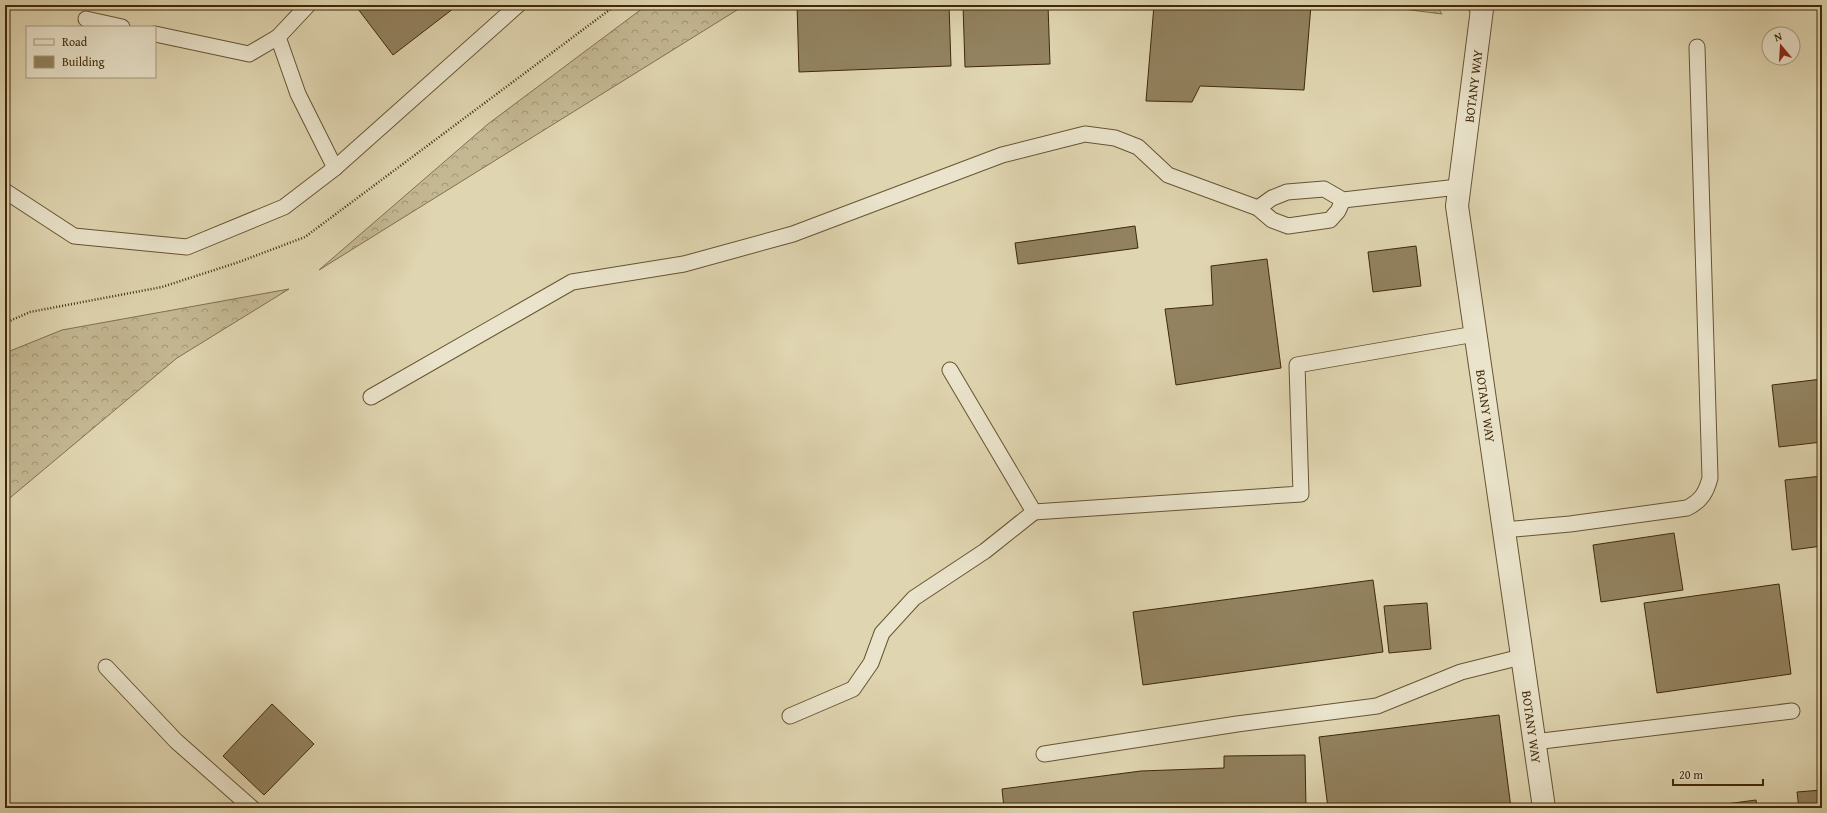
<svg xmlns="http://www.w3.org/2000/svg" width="1827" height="813" font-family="'Gentium Book Plus',serif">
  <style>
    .forest { fill: url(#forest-crowns); stroke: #82704e }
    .building { fill: #92825f; stroke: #3f2908 }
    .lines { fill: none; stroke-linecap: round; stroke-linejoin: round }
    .service-casing { stroke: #675432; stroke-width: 17 }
    .minor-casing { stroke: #675432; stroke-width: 24 }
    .path { stroke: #3f2908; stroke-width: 2.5; stroke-dasharray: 1 2; stroke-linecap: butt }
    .service { stroke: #eae4cc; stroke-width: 15 }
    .minor { stroke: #eae4cc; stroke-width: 22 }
    .labels { text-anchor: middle; stroke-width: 3; stroke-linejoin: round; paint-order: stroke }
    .street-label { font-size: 13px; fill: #3f2908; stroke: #eae4cc }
  </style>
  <defs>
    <pattern id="forest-crowns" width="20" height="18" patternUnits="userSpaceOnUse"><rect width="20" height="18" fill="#c4b893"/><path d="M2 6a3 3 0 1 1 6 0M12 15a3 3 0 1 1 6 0" fill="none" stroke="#a19676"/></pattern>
  </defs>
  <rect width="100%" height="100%" fill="#dfd5b0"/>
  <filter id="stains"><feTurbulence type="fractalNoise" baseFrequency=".005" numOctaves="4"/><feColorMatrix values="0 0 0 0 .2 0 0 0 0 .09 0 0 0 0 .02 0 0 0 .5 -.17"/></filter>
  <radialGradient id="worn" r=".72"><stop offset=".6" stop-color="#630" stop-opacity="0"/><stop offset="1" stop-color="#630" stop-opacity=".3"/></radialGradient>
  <g class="forest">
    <polygon points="647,5 745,5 319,270 488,124"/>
    <polygon points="1372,5 1436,5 1442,14"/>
    <polygon points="289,289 177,358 5,502 5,353 62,330"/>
  </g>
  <g class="building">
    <polygon points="355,5 458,5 393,55"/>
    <polygon points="797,5 949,5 951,66 799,72"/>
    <polygon points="963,5 1048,5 1050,64 965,67"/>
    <polygon points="1154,5 1311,5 1304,90 1200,86 1192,102 1146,101"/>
    <polygon points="1135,226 1138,248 1018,264 1015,243"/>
    <polygon points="1416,246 1421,286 1373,292 1368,252"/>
    <polygon points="1267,259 1281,368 1176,385 1165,309 1213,305 1211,266"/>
    <polygon points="1822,379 1822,442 1779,447 1772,385"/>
    <polygon points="1822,476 1822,546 1792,550 1785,480"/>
    <polygon points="1674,533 1683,590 1601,602 1593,545"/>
    <polygon points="1373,580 1383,652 1143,685 1133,612"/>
    <polygon points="1779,584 1791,674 1657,693 1644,603"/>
    <polygon points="1427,603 1431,649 1389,653 1384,606"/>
    <polygon points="272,704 314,744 264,795 223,756"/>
    <polygon points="1499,715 1511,808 1328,808 1319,737"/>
    <polygon points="1305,755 1306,808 1004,808 1002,789 1141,771 1224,768 1224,756"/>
    <polygon points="1822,790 1822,808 1799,808 1797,792"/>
    <polygon points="1756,800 1757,808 1696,808"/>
  </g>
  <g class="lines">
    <defs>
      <g id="service">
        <polyline points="308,5 278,37 298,94 335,168"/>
        <polyline points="86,19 122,27"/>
        <polyline points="155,34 249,54 278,37"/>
        <polyline points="5,191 74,236 187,247 284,207 335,168 518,5"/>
        <polyline points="1258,208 1272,198 1287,192 1324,189 1343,200 1458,187"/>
        <polyline points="950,370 1034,512 1301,494 1297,365 1475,334"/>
        <polyline points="371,397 572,282 684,264 793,234 1002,155 1085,134 1115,138 1138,147 1168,175 1258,208 1272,220 1288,226 1330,220 1338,211 1343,200"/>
        <path d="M 1503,530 L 1570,524 L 1687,508 C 1701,501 1706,493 1710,478 L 1697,47"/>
        <polyline points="106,667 176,741 252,808"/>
        <polyline points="790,716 853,689 871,663 882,633 914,598 985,551 1034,512"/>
        <polyline points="1534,742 1792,711"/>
        <polyline points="1044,754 1237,724 1377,706 1461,672 1521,657"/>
      </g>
      <polyline id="minor" points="1479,5 1482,9 1457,206 1544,808"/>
    </defs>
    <use href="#service" class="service-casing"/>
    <use href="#minor" class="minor-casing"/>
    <polyline class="path" points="5,323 30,312 162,287 239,262 305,237 616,5"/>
    <use href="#service" class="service"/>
    <use href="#minor" class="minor"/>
  </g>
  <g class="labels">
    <g class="street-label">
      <text transform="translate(1473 86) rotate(-83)" y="5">BOTANY WAY</text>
      <text transform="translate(1486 406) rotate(82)" y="5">BOTANY WAY</text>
      <text transform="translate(1532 727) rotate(82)" y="5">BOTANY WAY</text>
    </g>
  </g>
  <rect width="1827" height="813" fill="none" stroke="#dfd5b0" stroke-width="20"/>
  <rect x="6" y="6" width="1815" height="801" fill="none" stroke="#3f2908" stroke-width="2"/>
  <rect x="10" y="10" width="1807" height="793" fill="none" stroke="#3f2908"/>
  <rect x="26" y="26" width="130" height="52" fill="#eae4cc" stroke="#a6997e"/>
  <rect x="34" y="39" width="20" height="6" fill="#eae4cc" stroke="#a6997e"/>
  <text x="62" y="46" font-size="12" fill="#3f2908">Road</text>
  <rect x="34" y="56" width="20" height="12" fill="#92825f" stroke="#a6997e"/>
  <text x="62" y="66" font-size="12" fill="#3f2908">Building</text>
  <g transform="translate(1781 46) rotate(342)"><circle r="19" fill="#eae4cc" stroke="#a6997e"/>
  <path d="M0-3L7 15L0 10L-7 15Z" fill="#8f2418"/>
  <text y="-6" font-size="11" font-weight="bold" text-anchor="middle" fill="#3f2908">N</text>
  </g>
  <path d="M1673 779v6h90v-6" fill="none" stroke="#3f2908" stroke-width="2"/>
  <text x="1679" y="779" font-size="12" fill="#3f2908" stroke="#eae4cc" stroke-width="3" paint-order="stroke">20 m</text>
  <rect width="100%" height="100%" filter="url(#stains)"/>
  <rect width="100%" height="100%" fill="url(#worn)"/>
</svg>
